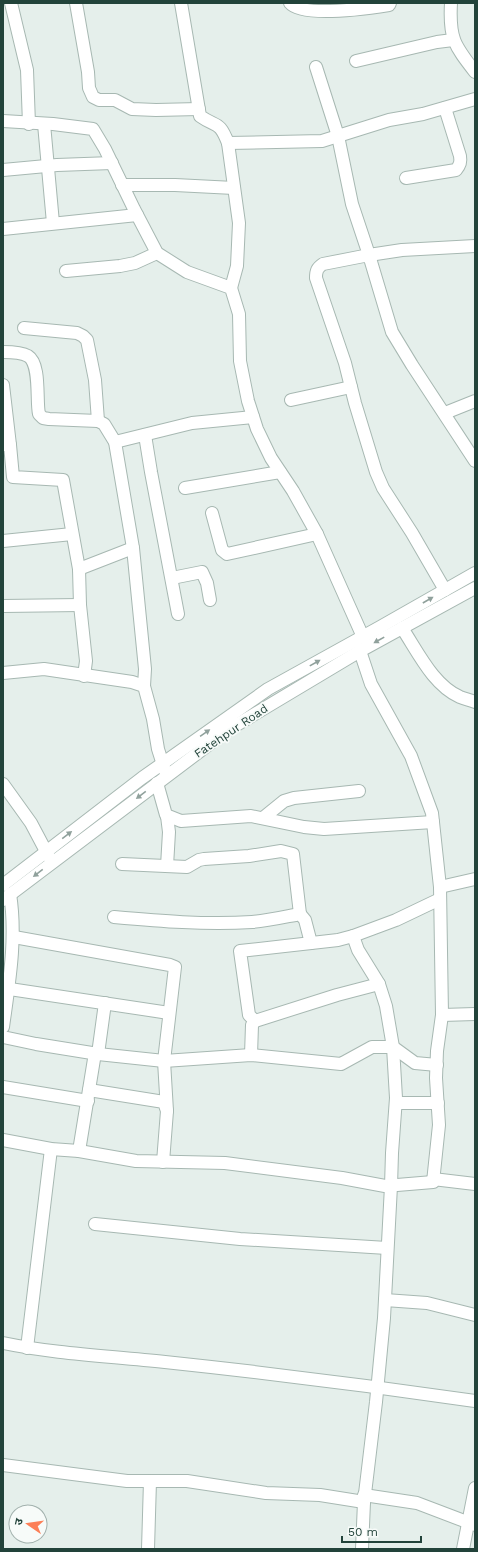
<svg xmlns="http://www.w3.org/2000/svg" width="478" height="1552" font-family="'Work Sans','Noto Sans Devanagari',sans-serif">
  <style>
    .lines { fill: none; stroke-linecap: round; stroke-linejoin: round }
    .minor-casing { stroke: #a7b8b2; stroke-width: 14 }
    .minor { stroke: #fff; stroke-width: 12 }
    .oneway { fill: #90a19c }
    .labels { text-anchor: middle; stroke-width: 3.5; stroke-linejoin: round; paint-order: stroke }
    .street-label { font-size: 12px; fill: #22433a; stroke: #f7fbf9 }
  </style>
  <rect width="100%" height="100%" fill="#e5efeb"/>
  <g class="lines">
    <defs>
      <g id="minor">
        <polyline points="11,3 27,70 29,124"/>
        <polyline points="76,3 88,72 89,88 93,97 99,100 115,100 132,109 156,110 199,109"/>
        <path d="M 181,3 L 200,116 C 217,128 219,120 228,143 L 322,141 L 389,120 L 423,114 L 475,99"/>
        <path d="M 290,3 C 302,18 370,8 389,5 L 390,3"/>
        <path d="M 451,3 C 449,38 454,45 475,72"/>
        <polyline points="356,61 437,42 453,40"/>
        <polyline points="316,67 338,136 352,204 369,255 402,250 475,246"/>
        <polyline points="3,121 53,124 93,129 105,149 134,209 157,253 187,272 231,288 239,314 240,361 248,401 257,429 271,458 293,491 317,534 363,637"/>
        <polyline points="44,124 53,223"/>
        <polyline points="228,143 239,223 237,266 231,288"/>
        <polyline points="3,170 57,165 112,163"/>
        <path d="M 406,178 L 456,170 C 460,165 461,162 460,156 L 445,108"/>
        <polyline points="122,185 175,185 234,188"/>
        <polyline points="3,229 137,215"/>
        <polyline points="66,271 120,266 135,263 157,253"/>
        <polyline points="24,328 77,333 83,336 87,340 95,380 98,421"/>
        <path d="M 3,352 C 11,352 21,352 28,356 C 41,364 36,401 39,414 L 43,418 L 49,419 L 98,421 L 104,424 L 115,442 L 133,548 L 145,669 L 144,686"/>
        <polyline points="3,385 10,445"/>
        <polyline points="291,400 351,387"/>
        <polyline points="445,413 475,401"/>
        <polyline points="145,435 151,472 178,614"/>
        <polyline points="115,442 192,423 253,417"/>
        <polyline points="3,445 10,445 13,477 63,480 79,569 80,605 86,661 84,676"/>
        <polyline points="185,488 280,472"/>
        <polyline points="212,513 222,550 227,554 317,534"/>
        <polyline points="3,541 72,534"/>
        <polyline points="79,569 133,548"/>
        <polyline points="172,578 202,572 207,583 210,600"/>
        <path d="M 445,590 L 412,533 L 383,488 L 376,472 L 355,403 L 345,363 L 316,278 C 316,271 317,268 323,264 L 369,255 L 392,332 L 412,365 L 475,461"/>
        <polyline points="3,606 80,605"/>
        <path d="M 402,628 C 418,652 433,685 460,697 C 465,699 470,700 475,702"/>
        <polyline points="3,673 44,669 132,682 144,686 153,719 158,749 165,771"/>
        <polyline points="157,783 166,815 181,821 251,816 304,827 324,829 433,822"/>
        <polyline points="3,784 31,823 49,857"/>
        <polyline points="167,816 169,832 167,866"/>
        <polyline points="263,818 284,801 294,798 359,791"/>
        <polyline points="122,864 187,867 199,860 204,859 249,856 281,851 293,854 300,914"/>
        <polyline points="3,885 142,778 268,689 380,627 475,573"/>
        <polyline points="440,887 475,879"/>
        <polyline points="3,900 228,730 360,651 475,588"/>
        <path d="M 114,917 C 159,921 206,925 252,922 C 267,921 284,917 300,914 L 305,920 L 311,943"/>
        <polyline points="14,937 170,965 175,967 164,1061 167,1111"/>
        <polyline points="3,988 169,1013"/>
        <polyline points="442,1015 475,1014"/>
        <polyline points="255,1021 249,1015 240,951 338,940 353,936"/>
        <path d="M 3,1027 C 9,983 17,938 10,894"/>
        <polyline points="3,1037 36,1044 98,1054 164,1061 251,1055 341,1064 372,1047 393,1047 415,1063 437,1065"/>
        <polyline points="98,1054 105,1003"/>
        <polyline points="251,1055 252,1025 255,1021 337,995 379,984"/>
        <polyline points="3,1087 88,1101"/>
        <polyline points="89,1090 164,1102 167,1111 163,1162"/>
        <polyline points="396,1103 438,1103"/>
        <polyline points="3,1140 51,1149 79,1151 136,1161 225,1163 342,1178 385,1186 433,1182 439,1125 436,1078 437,1051 442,1015 440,887 432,813 411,756 371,684 360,651"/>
        <polyline points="79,1151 95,1053"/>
        <polyline points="433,1179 475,1184"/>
        <polyline points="95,1224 240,1239 387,1248"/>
        <polyline points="385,1300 427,1303 475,1315"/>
        <path d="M 3,1343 C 56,1354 111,1356 165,1362 C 269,1373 372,1386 475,1401"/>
        <polyline points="27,1348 51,1149"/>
        <polyline points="3,1465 127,1481 187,1481 266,1493 320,1495 364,1502"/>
        <polyline points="364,1495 417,1503 475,1525"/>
        <polyline points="148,1549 150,1481"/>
        <polyline points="362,1549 364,1502 376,1402 384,1318 391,1186 392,1153 396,1098 393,1047 386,1006 379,984 358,950 353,936 396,920 440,899"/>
        <polyline points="463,1549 475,1488"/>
      </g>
    </defs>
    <use href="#minor" class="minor-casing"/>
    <use href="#minor" class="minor"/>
  </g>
  <defs><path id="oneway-solid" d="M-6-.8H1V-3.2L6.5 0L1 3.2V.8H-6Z"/></defs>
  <g class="oneway">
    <use href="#oneway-solid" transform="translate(428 600) rotate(-30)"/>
    <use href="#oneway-solid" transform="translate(379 640) rotate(151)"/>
    <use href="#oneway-solid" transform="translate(315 663) rotate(-29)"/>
    <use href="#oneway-solid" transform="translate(205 733) rotate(-35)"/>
    <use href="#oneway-solid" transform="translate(141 795) rotate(143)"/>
    <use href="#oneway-solid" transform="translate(67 835) rotate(-37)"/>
    <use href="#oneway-solid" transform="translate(38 873) rotate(142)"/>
  </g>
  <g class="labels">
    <g class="street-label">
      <text transform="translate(231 731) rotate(-34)" y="4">Fatehpur Road</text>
    </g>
  </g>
  <rect width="478" height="1552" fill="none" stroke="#22433a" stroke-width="8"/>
  <g transform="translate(28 1524) rotate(283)"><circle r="19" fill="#f7fbf9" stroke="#a2b1ad"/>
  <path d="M0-3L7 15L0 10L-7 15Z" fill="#fc7f57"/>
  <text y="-6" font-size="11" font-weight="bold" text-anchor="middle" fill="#22433a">उ</text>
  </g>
  <path d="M342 1536v6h79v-6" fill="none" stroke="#22433a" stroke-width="2"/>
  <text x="348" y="1536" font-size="12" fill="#22433a" stroke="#f7fbf9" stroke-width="3" paint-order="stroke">50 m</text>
</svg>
